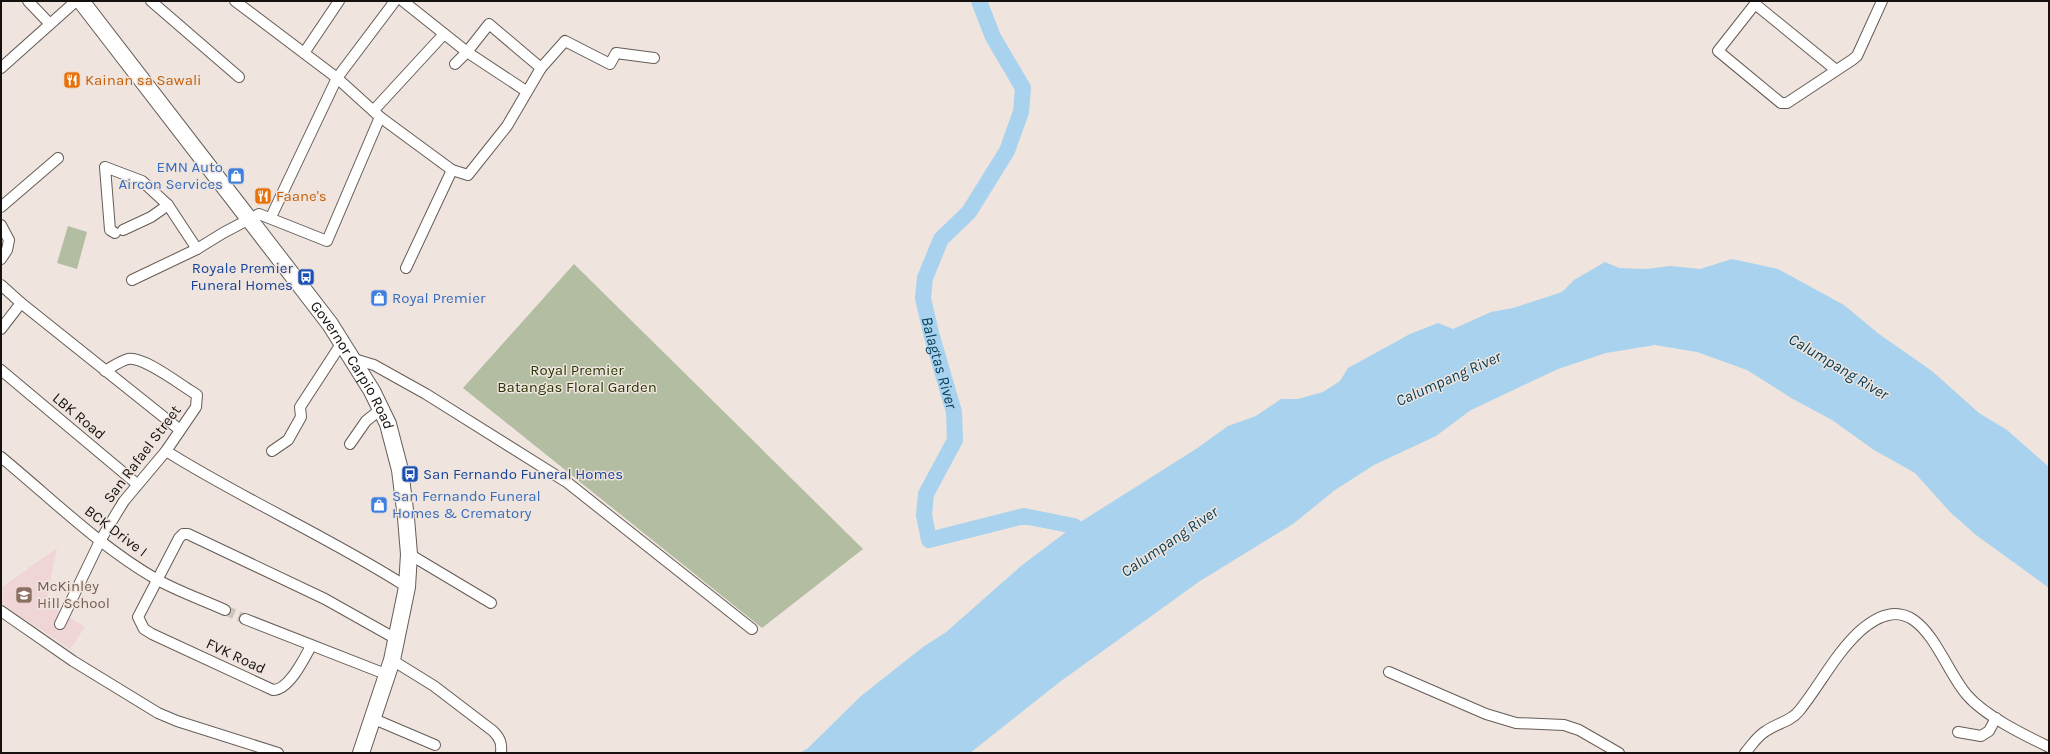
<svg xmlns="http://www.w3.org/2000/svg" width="2050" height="754" font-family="Karla,sans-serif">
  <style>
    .education { fill: #f0d5d6 }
    .green { fill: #b3bda1 }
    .water { fill: #a8d2ed }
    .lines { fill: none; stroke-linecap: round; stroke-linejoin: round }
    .river { stroke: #a8d2ed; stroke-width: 16 }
    .minor-tunnel { stroke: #cec5bf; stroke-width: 10; stroke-dasharray: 10 5; stroke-linecap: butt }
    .minor-casing { stroke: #655c56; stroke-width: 12 }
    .primary-casing { stroke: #655c56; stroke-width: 18 }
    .minor { stroke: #fff; stroke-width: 10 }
    .primary { stroke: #fff; stroke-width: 16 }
    .labels { text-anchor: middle; stroke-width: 3; stroke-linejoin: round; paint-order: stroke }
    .food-label { font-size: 15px; fill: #c56008; stroke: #efe5de; text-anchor: start }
    .shop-label { font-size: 15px; fill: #366cbe; stroke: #efe5de; text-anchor: start }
    .transit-label { font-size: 15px; fill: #164399; stroke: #efe5de; text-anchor: end }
    .street-label { font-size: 15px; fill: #14110f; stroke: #efe5de }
    .park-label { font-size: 15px; fill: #283504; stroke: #efe5de }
    .education-label { font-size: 15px; fill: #785e54; stroke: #efe5de; text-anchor: start }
    .water-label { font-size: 16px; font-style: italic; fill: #053c57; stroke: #efe5de }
  </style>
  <rect width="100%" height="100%" fill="#efe5de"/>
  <polygon class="education" points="57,548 46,603 85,627 70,649 1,603 1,588"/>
  <g class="green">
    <polygon points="68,226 87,232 77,269 57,263"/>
    <polygon points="574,264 863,549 762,628 463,388"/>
  </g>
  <polygon class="water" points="1732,259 1778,269 1844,305 1879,334 1932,371 1979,413 2007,430 2049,467 2049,588 1976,535 1950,512 1915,473 1874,450 1832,420 1793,399 1747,370 1697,352 1655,345 1606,353 1558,369 1471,410 1436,436 1374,465 1335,490 1293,524 1200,581 1061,681 970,753 799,753 807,749 861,696 923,647 945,633 1021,566 1074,526 1196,449 1228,426 1256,416 1281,399 1298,399 1323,392 1340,381 1348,368 1410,334 1438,323 1453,329 1491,312 1513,308 1562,292 1574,280 1605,262 1619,268 1647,269 1670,266 1700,269"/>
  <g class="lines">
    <path class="river" id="s1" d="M 979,1 L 993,37 L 1023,88 L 1021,112 L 1007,151 L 969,212 L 941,239 L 925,278 L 923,298 L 931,333 L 954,412 L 955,440 L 926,494 L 924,515 L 929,540 L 1024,516 L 1074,526 L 1090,541"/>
    <polyline class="minor-tunnel" points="225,610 245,619"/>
    <defs>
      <g id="minor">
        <polyline points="28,1 50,24"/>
        <polyline points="151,1 239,77"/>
        <polyline points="235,1 337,78 380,117 452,170 468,175 507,126 541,68 565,41 610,64 616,53 654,58"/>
        <polyline points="403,1 467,52 526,91"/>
        <polyline points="304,53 339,1"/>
        <polyline points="455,64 467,52 489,24 541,68"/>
        <polyline points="1,68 76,1"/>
        <polyline points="1836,70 1755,4 1718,51 1781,103 1787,103 1852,60 1857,56 1882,1"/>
        <polyline points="374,110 444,34"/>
        <polyline points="1,207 58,158"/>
        <polyline points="271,217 337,78 395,1"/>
        <polyline points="1,225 9,240 7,250 1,259"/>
        <polyline points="123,230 151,217 168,205"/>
        <polyline points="115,233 110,230 105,167 142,181 168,205 197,249 223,233 259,214 327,241 380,117"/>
        <polyline points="406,268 452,170"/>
        <polyline points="132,280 197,249"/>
        <polyline points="1,285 21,303 180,430"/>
        <polyline points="1,329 21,303"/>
        <polyline points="354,359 374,365 426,394 568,483 752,629"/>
        <polyline points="1,370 137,484"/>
        <polyline points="350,444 366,421 381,409"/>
        <path d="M 166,451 C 244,500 329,537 407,587"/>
        <polyline points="272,451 288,440 301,417 300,407 343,341"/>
        <path d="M 1,457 C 52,499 99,546 156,579 C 177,591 203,600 225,610"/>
        <polyline points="409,554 491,603"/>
        <polyline points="1,611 73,661 158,713 177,721 278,753"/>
        <polyline points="245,619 388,675"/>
        <path d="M 60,624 L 100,541 L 116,514 L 124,501 L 166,451 L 196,407 L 197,395 L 191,391 C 178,383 143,356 128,359 C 120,361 112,367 105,371"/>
        <path d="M 311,646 C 304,659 289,690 273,690 L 152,634 L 144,629 L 138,617 L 179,538 L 183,534 L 188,534 L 325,599 L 398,640"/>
        <path d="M 392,660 L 434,686 L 493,731 C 500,738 502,743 501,753"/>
        <polyline points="1389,672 1486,714 1516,723 1564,725 1579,730 1619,753"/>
        <polyline points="374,719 435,745"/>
        <polyline points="1958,732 1981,736 1989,731 1996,718"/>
        <path d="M 1745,753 C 1752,745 1757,736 1766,731 C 1777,723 1790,722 1799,711 C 1820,685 1835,654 1860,631 C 1920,578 1939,663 1967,695 C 1985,716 2024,735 2049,747"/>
      </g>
      <g id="primary">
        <path id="s2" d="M 81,1 L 330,324 L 372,391 L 388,424 L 400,470 L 406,518 L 409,554 L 407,587 L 392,660 L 361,753"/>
      </g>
    </defs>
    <use href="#minor" class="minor-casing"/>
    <use href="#primary" class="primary-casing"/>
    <use href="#minor" class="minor"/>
    <use href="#primary" class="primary"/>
  </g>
  <defs>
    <symbol id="restaurant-square" viewBox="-11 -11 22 22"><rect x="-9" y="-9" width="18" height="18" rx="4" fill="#e8710a" stroke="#efe5de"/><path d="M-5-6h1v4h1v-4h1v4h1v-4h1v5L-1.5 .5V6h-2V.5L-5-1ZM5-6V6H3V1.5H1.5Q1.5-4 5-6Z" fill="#fff"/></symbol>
    <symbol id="shop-square" viewBox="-11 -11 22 22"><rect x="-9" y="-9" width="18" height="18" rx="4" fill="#3f7fe0" stroke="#efe5de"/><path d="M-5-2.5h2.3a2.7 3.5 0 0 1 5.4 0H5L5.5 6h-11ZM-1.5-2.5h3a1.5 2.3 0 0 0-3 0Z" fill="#fff"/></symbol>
    <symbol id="bus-square" viewBox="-11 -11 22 22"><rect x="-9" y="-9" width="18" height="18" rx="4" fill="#1a4fb4" stroke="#efe5de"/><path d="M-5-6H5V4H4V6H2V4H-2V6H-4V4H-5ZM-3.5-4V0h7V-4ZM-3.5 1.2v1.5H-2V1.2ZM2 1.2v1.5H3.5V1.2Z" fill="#fff"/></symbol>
    <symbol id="school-square" viewBox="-11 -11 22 22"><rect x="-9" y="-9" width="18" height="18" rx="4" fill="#8d6e63" stroke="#efe5de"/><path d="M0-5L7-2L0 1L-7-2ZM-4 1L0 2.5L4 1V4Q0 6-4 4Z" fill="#fff"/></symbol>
  </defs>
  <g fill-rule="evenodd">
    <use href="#restaurant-square" x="62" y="70" width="20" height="20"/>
    <use href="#shop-square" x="226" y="166" width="20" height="20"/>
    <use href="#restaurant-square" x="253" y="186" width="20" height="20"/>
    <use href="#bus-square" x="296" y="267" width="20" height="20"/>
    <use href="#shop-square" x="369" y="288" width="20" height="20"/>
    <use href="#bus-square" x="400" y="464" width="20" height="20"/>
    <use href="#shop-square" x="369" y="495" width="20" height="20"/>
    <use href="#school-square" x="14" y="585" width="20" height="20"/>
  </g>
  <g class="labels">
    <g class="food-label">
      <text x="85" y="85">Kainan sa Sawali</text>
      <text x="276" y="201">Faane's</text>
    </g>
    <g class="shop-label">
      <text x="223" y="172" text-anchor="end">EMN Auto<tspan x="223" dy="17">Aircon Services</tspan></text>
      <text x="392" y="303">Royal Premier</text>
      <text x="392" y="501">San Fernando Funeral<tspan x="392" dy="17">Homes &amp; Crematory</tspan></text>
    </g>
    <g class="transit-label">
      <text x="293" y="273">Royale Premier<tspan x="293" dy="17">Funeral Homes</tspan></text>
      <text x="423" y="479" text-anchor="start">San Fernando Funeral Homes</text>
    </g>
    <g class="street-label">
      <text dy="5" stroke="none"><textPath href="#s2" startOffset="455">Governor Carpio Road</textPath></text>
      <text transform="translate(79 416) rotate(40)" y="5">LBK Road</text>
      <text transform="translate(142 454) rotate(-53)" y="5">San Rafael Street</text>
      <text transform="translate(116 531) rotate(37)" y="5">BCK Drive I</text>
      <text transform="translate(236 656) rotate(25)" y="5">FVK Road</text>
    </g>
    <g class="park-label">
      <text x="577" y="375">Royal Premier<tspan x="577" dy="17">Batangas Floral Garden</tspan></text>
    </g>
    <g class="education-label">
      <text x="37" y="591">McKinley<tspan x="37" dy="17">Hill School</tspan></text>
    </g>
    <g class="water-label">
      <text dy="6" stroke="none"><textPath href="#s1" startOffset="403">Balagtas River</textPath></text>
      <text transform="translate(1839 366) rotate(31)" y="6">Calumpang River</text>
      <text transform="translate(1448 378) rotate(-24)" y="6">Calumpang River</text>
      <text transform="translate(1169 541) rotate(-34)" y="6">Calumpang River</text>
    </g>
  </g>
  <rect width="2050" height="754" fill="none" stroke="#14110f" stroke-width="4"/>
</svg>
